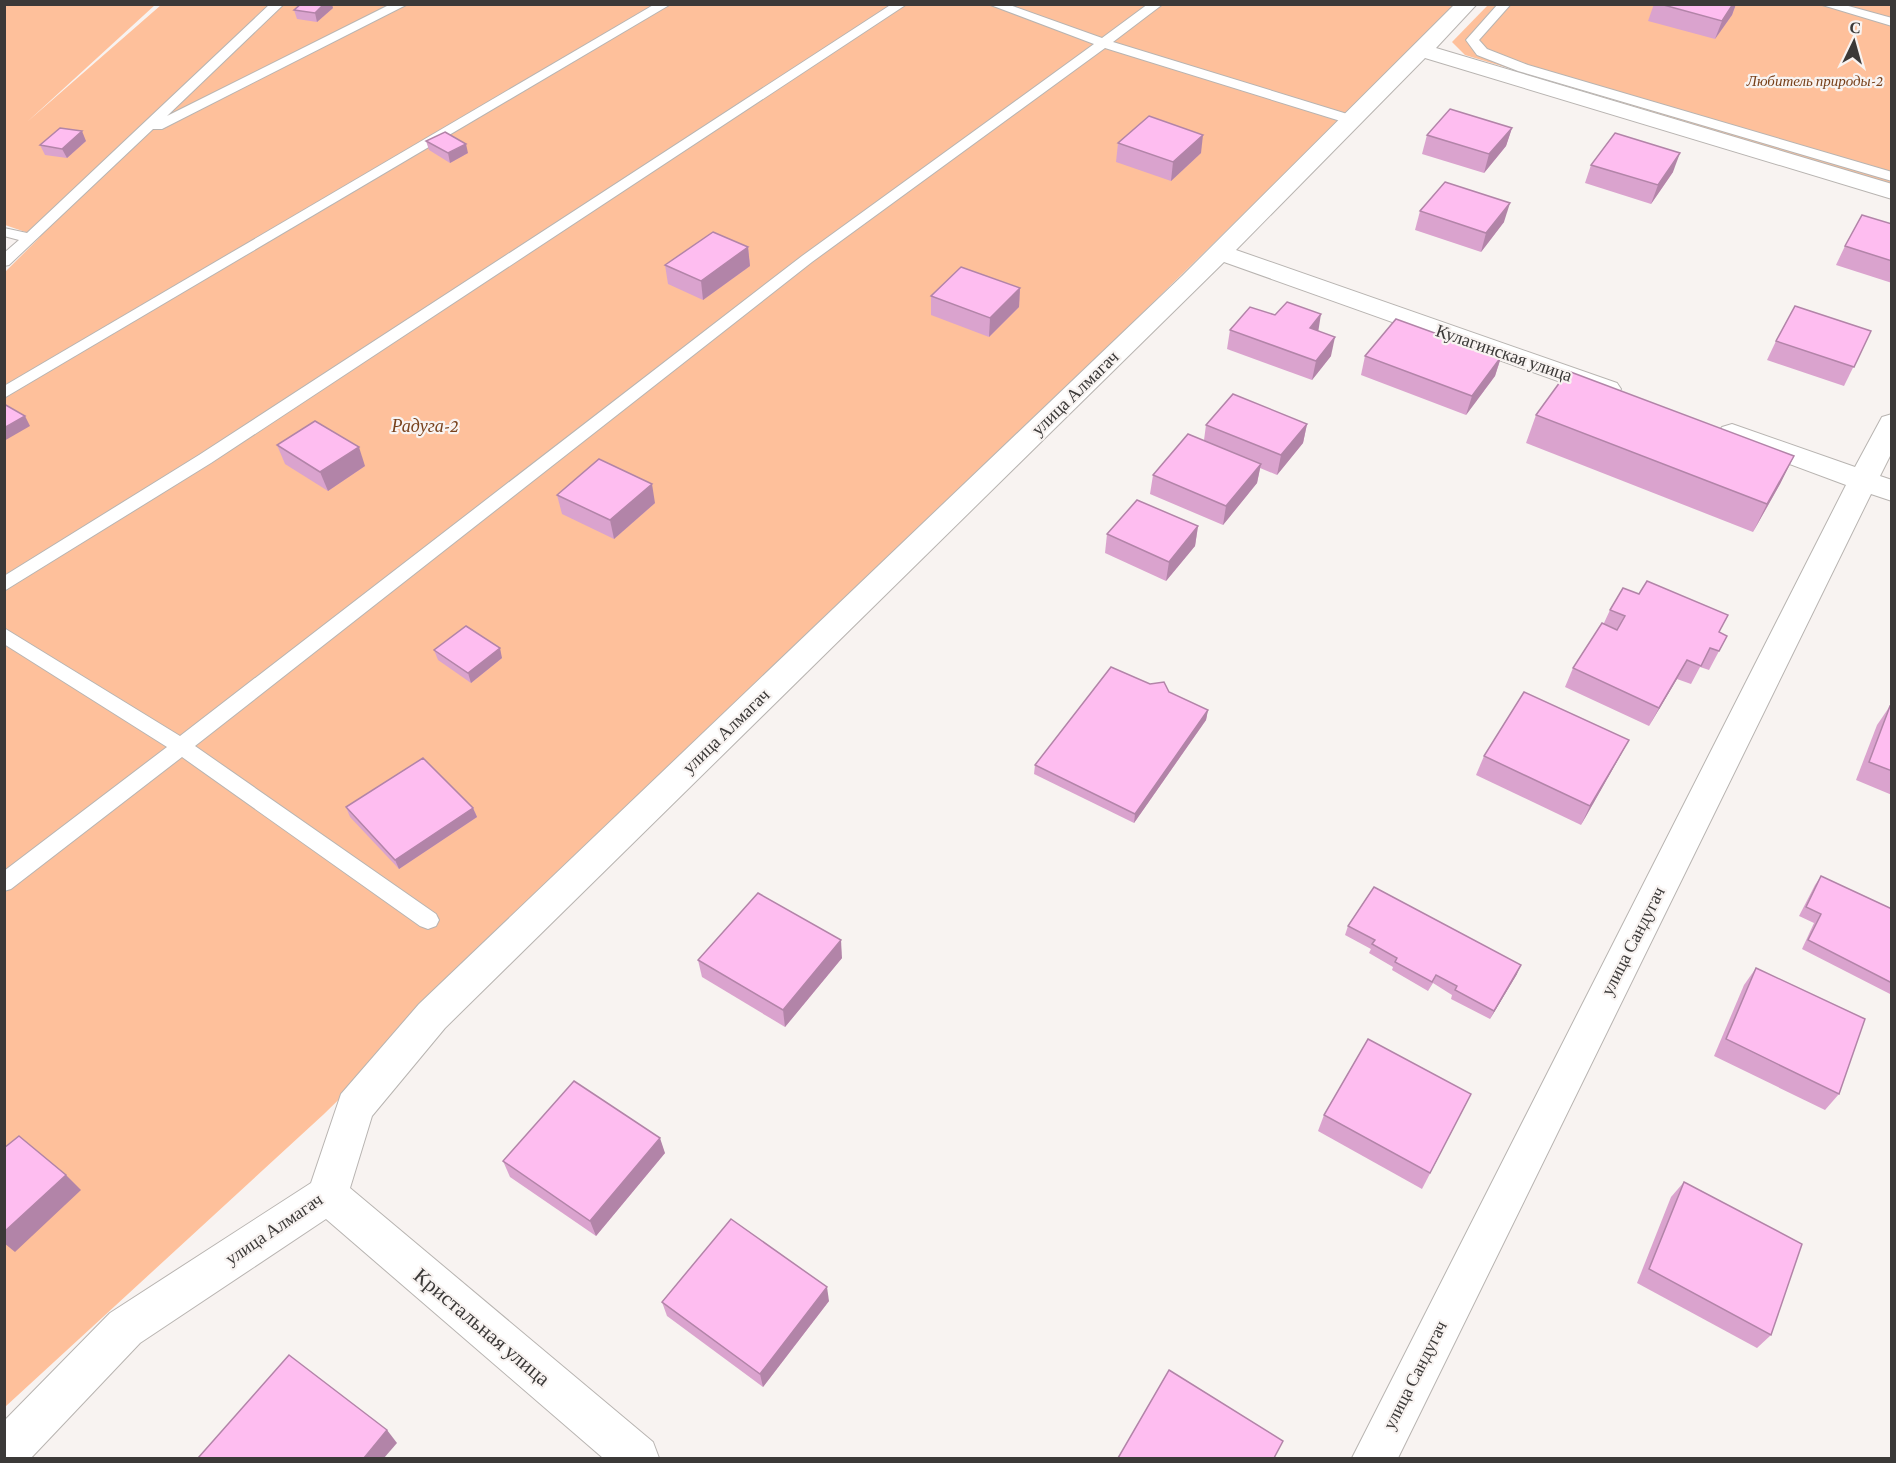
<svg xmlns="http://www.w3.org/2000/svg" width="1896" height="1463" font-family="'Crimson Pro',serif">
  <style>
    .green { fill: #fec09b }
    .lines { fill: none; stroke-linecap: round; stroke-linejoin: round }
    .service-casing { stroke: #b8b4b1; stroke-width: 2 }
    .minor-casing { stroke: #b8b4b1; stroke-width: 2 }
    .service { fill: #fff; fill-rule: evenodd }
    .minor { fill: #fff; fill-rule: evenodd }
    .wall { fill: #daa3ce }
    .shaded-wall { fill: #b284a8 }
    .building { fill: #febdf0; stroke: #b284a8; stroke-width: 1.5 }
    .labels { text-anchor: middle; stroke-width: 4.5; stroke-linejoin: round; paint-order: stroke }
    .far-park-label { font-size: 15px; font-style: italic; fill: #78411b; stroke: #f8f3f1 }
    .street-label { font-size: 18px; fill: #3b3938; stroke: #f8f3f1 }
    .park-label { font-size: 18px; font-style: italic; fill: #78411b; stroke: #f8f3f1 }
    .near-street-label { font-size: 21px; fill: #3b3938; stroke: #f8f3f1 }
  </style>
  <rect width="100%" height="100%" fill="#f8f3f1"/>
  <g class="green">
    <polygon points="5,5 155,5 27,122 161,5 1457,5 324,1114 5,1407 4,273 40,237 5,225"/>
    <polygon points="1488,5 1891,5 1891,184 1465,55 1452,42"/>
  </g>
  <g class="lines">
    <defs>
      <g id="service">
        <polygon points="270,4 284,4 167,116 391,4 408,4 162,129 153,129 9,265 4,266 4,253 19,240 4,236 4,228 27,233"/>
        <polygon points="655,4 671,4 4,398 4,386"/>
        <polygon points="892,4 907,4 211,463 4,591 4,576 199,455"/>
        <polygon points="988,4 1007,4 1102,38 1148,4 1163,4 1113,42 1357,117 1359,120 1352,124 1347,123 1105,48 812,262 195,746 436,914 439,920 436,926 428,929 420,926 182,757 11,889 4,891 4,871 167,747 4,644 4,628 180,736 802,256 1094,44"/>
        <polygon points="1498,4 1511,4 1479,40 1487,49 1528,65 1892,172 1892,181 1518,71 1477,55 1466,40"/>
        <polygon points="1819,4 1841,4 1892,18 1892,26"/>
      </g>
      <g id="minor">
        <polygon points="1455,4 1477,4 1436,48 1892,184 1892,199 1425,58 1236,250 1617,383 1621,389 1617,395 1607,398 1597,395 1224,262 445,1028 372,1116 350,1188 653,1442 659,1458 603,1458 326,1219 140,1343 31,1458 4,1458 4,1421 110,1313 311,1183 341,1094 419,1004 1182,276"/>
        <polygon points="1892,414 1892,452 1880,476 1892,480 1892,501 1871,494 1398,1458 1352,1458 1846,485 1722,439 1718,433 1722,427 1732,424 1855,467 1882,417"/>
      </g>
    </defs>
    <use href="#service" class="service-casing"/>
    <use href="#minor" class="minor-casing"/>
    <use href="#service" class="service"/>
    <use href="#minor" class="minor"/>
  </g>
  <g class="wall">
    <polygon points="1654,4 1736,4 1732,15 1715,39 1648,21"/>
    <polygon points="333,8 317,22 297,19 294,10"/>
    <polygon points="1512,128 1506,146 1484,173 1422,154 1427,135"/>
    <polygon points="86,141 67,158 45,155 40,145"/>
    <polygon points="426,141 468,153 450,163 429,150"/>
    <polygon points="1118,143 1201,153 1171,181 1116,162"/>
    <polygon points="1591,165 1673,172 1651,204 1585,183"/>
    <polygon points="1420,211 1504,222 1481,252 1415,230"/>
    <polygon points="1892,224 1892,283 1836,265 1845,246"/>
    <polygon points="748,247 750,266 703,300 668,284 665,265"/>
    <polygon points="1020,288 1019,307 989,337 931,315 931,296"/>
    <polygon points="1230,330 1318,331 1331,356 1312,380 1227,349"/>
    <polygon points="1871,331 1844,386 1767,360 1776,341"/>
    <polygon points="1365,356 1501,357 1495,376 1466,415 1361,375"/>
    <polygon points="1536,415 1794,456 1780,484 1753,532 1526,443"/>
    <polygon points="1307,424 1303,443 1277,475 1260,468 1257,483 1223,525 1150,494 1153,475 1204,440 1206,425"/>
    <polygon points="277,445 365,466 328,491 285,464"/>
    <polygon points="557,495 655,503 614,539 562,514"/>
    <polygon points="1198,526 1195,546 1166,581 1105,553 1107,534"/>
    <polygon points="1610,610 1719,632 1727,636 1709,670 1700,667 1691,684 1677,679 1649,726 1565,687 1573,668 1604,623"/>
    <polygon points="434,650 502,658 471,683 438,660"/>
    <polygon points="1890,706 1892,707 1892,795 1856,780 1877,725"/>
    <polygon points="1208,710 1206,720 1134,823 1034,774 1035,765"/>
    <polygon points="1629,740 1619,758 1581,825 1476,775 1484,756"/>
    <polygon points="346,807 473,808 477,817 399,869 350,817"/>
    <polygon points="1821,876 1892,909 1892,995 1802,949 1814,923 1799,916 1815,885"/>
    <polygon points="1348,926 1517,974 1490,1019 1451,999 1452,995 1433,983 1428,991 1392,970 1393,967 1369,953 1371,949 1345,935"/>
    <polygon points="842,958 785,1027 702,977 698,960"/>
    <polygon points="1756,968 1839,1094 1825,1110 1714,1056 1744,985"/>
    <polygon points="1471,1094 1422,1189 1318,1131 1324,1115"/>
    <polygon points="665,1153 596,1236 510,1177 503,1161"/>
    <polygon points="1684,1182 1771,1335 1757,1348 1637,1283 1671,1197"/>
    <polygon points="829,1301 763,1387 667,1316 662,1302"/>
  </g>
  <g class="shaded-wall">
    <polygon points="324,4 332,4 333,8 317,22 315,13"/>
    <polygon points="1733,4 1736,4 1732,15 1715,39 1722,21"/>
    <polygon points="1512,128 1506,146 1484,173 1489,154"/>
    <polygon points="82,131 86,141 67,158 62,149"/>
    <polygon points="1203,135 1201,153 1171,181 1173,162"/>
    <polygon points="466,144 468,153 450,163 448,153"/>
    <polygon points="1680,153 1673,172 1651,204 1658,185"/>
    <polygon points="1510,203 1504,222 1481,252 1486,233"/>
    <polygon points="748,247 750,266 703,300 701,281"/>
    <polygon points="1020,288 1019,307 989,337 990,318"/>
    <polygon points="1321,314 1318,333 1310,328"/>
    <polygon points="1335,337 1331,356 1312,380 1316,361"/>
    <polygon points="1501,357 1495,376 1466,415 1472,396"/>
    <polygon points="25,416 30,426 4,441 4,428"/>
    <polygon points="1307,424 1303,443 1277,475 1281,455"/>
    <polygon points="359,447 365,466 328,491 320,472"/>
    <polygon points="1794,456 1780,484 1753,532 1767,504"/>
    <polygon points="1261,464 1257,483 1223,525 1226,506"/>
    <polygon points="652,484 655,503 614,539 610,520"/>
    <polygon points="1198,526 1195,546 1166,581 1169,562"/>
    <polygon points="500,648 502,658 471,683 468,673"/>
    <polygon points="1687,660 1677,679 1649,726 1659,708"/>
    <polygon points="1208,710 1206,720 1134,823 1135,814"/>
    <polygon points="1629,740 1619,758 1581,825 1590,806"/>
    <polygon points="473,808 477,817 399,869 395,860"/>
    <polygon points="841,940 842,958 785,1027 783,1010"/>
    <polygon points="1521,965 1517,974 1490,1019 1494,1011"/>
    <polygon points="660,1138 665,1153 596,1236 590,1221"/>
    <polygon points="66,1175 81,1190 15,1252 4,1243 4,1232"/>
    <polygon points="827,1287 829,1301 763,1387 760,1374"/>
    <polygon points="387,1430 397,1443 384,1458 364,1458"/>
  </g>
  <g class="building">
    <polygon points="301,4 324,4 315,13 294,10"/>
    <polygon points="1660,4 1733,4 1722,21"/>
    <polygon points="1450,109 1512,128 1489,154 1427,135"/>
    <polygon points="1149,116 1203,135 1173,162 1118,143"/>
    <polygon points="60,128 82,131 62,149 40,145"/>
    <polygon points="445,132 466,144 448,153 426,141"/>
    <polygon points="1615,133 1680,153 1658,185 1591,165"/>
    <polygon points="1445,182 1510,203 1486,233 1420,211"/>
    <polygon points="1862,215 1892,224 1892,261 1845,246"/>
    <polygon points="713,232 748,247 701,281 665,265"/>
    <polygon points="961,267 1020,288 990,318 931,296"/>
    <polygon points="1287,302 1321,314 1310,328 1335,337 1316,361 1230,330 1250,307 1275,315"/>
    <polygon points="1795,306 1871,331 1854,367 1776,341"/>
    <polygon points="1396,319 1501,357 1472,396 1365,356"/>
    <polygon points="1568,371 1794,456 1767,504 1536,415"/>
    <polygon points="1233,394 1307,424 1281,455 1206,425"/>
    <polygon points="4,404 25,416 4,428"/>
    <polygon points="315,421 359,447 320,472 277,445"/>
    <polygon points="1188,434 1261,464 1226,506 1153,475"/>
    <polygon points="599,459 652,484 610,520 557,495"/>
    <polygon points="1137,500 1198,526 1169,562 1107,534"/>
    <polygon points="1647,581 1728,615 1719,632 1727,636 1719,651 1710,648 1701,666 1687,660 1659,708 1573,668 1602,623 1617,630 1625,616 1610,610 1623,588 1639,594"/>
    <polygon points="466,626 500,648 468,673 434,650"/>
    <polygon points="1111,667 1150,684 1164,682 1169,692 1208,710 1135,814 1035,765"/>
    <polygon points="1524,692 1629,740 1590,806 1484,756"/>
    <polygon points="1890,706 1892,707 1892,771 1869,762"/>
    <polygon points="423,758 473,808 395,860 346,807"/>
    <polygon points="1821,876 1892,909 1892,983 1808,940 1821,914 1806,907"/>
    <polygon points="1374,887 1521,965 1494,1011 1455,990 1457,986 1436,975 1432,982 1395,962 1397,958 1372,944 1375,940 1348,926"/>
    <polygon points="758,893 841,940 783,1010 698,960"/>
    <polygon points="1756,968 1865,1019 1839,1094 1726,1039"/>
    <polygon points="1368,1039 1471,1094 1430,1173 1324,1115"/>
    <polygon points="574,1081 660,1138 590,1221 503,1161"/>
    <polygon points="19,1136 66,1175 4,1232 4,1148"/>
    <polygon points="1684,1182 1802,1244 1771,1335 1649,1269"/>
    <polygon points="731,1219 827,1287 760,1374 662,1302"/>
    <polygon points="289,1355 387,1430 364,1458 198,1458"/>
    <polygon points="1169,1370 1283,1441 1274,1458 1118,1458"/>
  </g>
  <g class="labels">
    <g class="far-park-label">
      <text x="1815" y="86">Любитель природы-2</text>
    </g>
    <g class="street-label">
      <text transform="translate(1504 353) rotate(19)" y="6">Кулагинская улица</text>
      <text transform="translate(1075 393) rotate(-44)" y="6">улица Алмагач</text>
      <text transform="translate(726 731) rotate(-44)" y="6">улица Алмагач</text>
      <text transform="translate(1633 941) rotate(-63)" y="6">улица Сандугач</text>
      <text transform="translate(274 1229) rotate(-34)" y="6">улица Алмагач</text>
      <text transform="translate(1415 1375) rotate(-63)" y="6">улица Сандугач</text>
    </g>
    <g class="park-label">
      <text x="425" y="432">Радуга-2</text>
    </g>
    <g class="near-street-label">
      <text transform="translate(482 1327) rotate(40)" y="7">Кристальная улица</text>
    </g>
  </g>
  <rect width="1896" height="1463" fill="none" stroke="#3b3938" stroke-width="12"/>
  <g transform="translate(1854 42) rotate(5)" stroke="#f8f3f1" stroke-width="4.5" paint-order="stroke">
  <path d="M0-4.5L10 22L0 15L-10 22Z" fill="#3b3938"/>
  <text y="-9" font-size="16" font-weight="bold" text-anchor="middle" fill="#3b3938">С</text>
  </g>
</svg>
